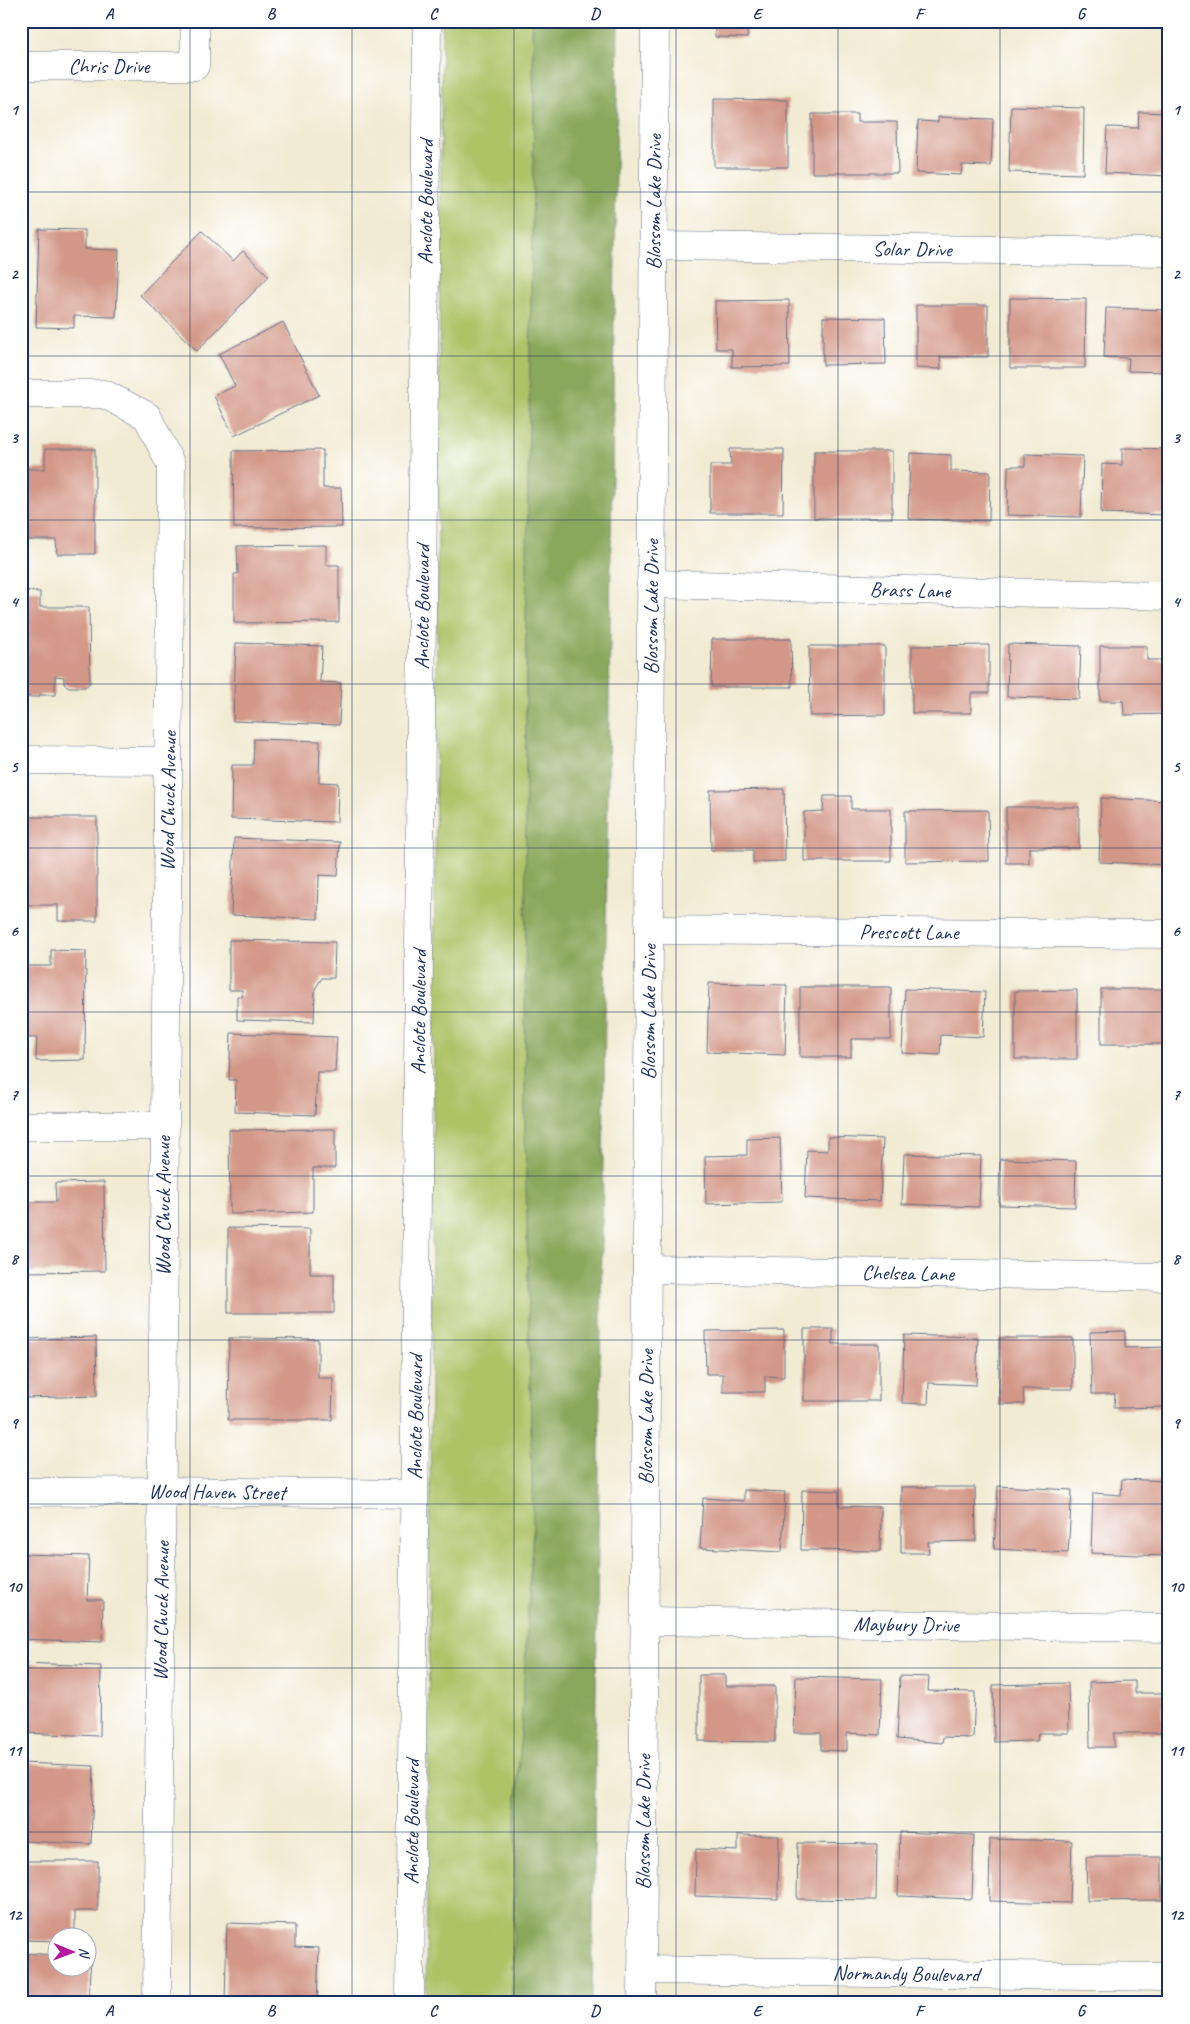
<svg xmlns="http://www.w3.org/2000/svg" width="1190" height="2024" font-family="Caveat,sans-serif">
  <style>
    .green { fill: #aec266; stroke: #647862 }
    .forest { fill: #8aa85b; stroke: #526c5c }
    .building { fill: #d39787 }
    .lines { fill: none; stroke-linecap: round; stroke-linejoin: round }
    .street-casing { stroke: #667187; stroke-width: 29 }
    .secondary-casing { stroke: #667187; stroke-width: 29 }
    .street { stroke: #fff; stroke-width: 28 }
    .secondary { stroke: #fff; stroke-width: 28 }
    .grid { fill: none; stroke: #1b2f5e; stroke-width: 1; stroke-opacity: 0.55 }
    .labels { text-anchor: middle; stroke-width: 5; stroke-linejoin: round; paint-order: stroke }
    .street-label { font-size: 21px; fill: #1b2f5e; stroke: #fff }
    .neatline { fill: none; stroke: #1b2f5e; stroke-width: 2 }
    .grid-label { font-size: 16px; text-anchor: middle; font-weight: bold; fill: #1b2f5e }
  </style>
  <rect width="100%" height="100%" fill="#fff"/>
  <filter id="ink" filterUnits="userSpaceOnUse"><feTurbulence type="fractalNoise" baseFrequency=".02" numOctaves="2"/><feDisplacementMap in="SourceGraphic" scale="10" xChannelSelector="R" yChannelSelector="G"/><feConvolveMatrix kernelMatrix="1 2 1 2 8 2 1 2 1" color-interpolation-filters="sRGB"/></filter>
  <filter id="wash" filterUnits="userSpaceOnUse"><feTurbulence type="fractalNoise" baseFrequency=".0096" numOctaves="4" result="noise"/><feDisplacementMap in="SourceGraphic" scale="20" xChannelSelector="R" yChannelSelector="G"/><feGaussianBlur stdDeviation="1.12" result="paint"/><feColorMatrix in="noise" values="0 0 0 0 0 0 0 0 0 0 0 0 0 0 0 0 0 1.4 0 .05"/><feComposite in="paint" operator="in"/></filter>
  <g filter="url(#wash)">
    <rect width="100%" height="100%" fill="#f1ebd3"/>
    <polygon class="green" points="442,21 532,21 534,108 526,623 525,1131 533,1524 516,1817 512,2003 426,2003"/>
    <polygon class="forest" points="532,21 618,21 592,2003 512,2003 516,1817 533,1531 525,1131 526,623 534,108"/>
    <g id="blocks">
      <g class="building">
        <polygon points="715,21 748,21 747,38 715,37"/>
        <polygon points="1109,21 1169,21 1169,24 1109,25"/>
        <polygon points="714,99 788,100 788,167 714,167"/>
        <polygon points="1011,106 1084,108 1083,174 1009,172"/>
        <polygon points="1139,112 1169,113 1169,176 1105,173 1107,127 1138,128"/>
        <polygon points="812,114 857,114 857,122 897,122 898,173 812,173"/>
        <polygon points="938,117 993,119 991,166 962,165 961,175 916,173 918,121 938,122"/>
        <polygon points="21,219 25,219 23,285 21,284"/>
        <polygon points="39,229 85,230 85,249 119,250 116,317 74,316 74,328 36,327"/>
        <polygon points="202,231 233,261 243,251 269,276 197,351 140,295"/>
        <polygon points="1010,298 1086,299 1085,368 1010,368"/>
        <polygon points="789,300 790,366 732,367 732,349 716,349 715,301"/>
        <polygon points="916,305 988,305 988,357 940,357 941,369 916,368"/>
        <polygon points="1106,308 1169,310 1169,372 1128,371 1129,358 1104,357"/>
        <polygon points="823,317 885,318 886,364 823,365"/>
        <polygon points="283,322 319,395 234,436 214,396 235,386 219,354"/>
        <polygon points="1122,448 1169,449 1169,515 1101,513 1102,464 1122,465"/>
        <polygon points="45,449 95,449 95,554 57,554 56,540 21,540 21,469 45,469"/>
        <polygon points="730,449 784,449 783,513 710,513 710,465 731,465"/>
        <polygon points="323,450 323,488 341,488 342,527 234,528 233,451"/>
        <rect x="814" y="451" width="78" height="67"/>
        <polygon points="910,453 951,455 951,471 990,472 989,521 908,519"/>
        <polygon points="1025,454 1083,456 1081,517 1007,515 1008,466 1025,466"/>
        <polygon points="326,545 326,565 339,565 339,622 234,623 234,574 238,574 237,546"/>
        <polygon points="21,591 40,592 40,607 89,607 90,683 85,687 69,687 64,684 64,677 55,676 55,695 39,695 39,697 21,697"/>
        <polygon points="712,639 791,639 792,687 711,687"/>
        <polygon points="236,643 322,646 320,682 341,683 339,725 233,721"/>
        <polygon points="1008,644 1081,646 1079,699 1007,697"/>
        <polygon points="989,645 989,693 971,693 971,713 912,713 912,646"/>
        <polygon points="809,646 885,646 885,715 810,716"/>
        <polygon points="1100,646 1147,646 1147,660 1169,660 1169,714 1124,715 1123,701 1100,701"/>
        <polygon points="254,739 320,741 319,782 338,783 337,822 231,819 232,765 253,765"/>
        <polygon points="784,789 785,861 753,862 753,850 711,850 710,790"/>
        <polygon points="824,796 851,796 851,809 891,809 891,861 804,861 804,812 823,811"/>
        <polygon points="1101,798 1169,801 1169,865 1099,862"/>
        <polygon points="1006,807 1079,807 1079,848 1029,848 1029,863 1006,863"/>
        <polygon points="988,810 989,861 905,862 905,811"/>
        <polygon points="21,817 97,817 97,921 58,921 58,905 21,905"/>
        <polygon points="234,838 340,842 338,876 319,875 318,919 231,915"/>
        <polygon points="229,940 335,942 334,978 322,978 315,989 314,1022 237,1020 237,996 242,997 242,990 229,990"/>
        <polygon points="51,950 86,951 85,1060 36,1061 37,1038 21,1038 21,966 51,966"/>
        <polygon points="709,983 787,985 785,1055 707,1052"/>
        <polygon points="800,987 891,987 891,1039 851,1039 851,1057 800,1057"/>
        <polygon points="905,989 985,992 983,1037 941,1035 940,1055 902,1053"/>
        <rect x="1101" y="989" width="68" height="55"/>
        <polygon points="1077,990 1077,1059 1015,1059 1015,991"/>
        <polygon points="231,1033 337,1037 335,1072 317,1072 315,1115 235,1112 236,1080 229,1080"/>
        <polygon points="335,1129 335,1168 313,1168 313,1212 230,1214 229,1130"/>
        <polygon points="828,1137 883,1139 880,1201 805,1198 807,1150 828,1151"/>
        <polygon points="780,1138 782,1202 706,1204 705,1156 747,1155 747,1139"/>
        <polygon points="904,1154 981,1156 979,1207 902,1204"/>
        <polygon points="1000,1159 1076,1161 1075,1207 999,1205"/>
        <polygon points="104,1182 105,1271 24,1272 23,1202 56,1202 55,1183"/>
        <polygon points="228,1228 310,1229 310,1274 334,1274 334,1313 228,1313"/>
        <polygon points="804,1329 833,1329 833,1344 879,1344 879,1401 804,1401"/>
        <polygon points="784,1330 784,1377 765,1376 765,1392 723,1392 723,1374 706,1374 705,1331"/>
        <polygon points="1125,1331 1125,1348 1168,1347 1169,1407 1114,1408 1115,1394 1092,1394 1090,1332"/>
        <polygon points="904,1335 978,1337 976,1385 929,1383 928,1404 902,1403"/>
        <polygon points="96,1337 97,1396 24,1398 23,1339"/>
        <polygon points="229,1338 318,1339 318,1378 333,1378 332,1420 228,1420"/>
        <polygon points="999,1338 1073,1338 1073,1389 1023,1389 1024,1404 999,1404"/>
        <polygon points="1122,1479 1167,1481 1163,1556 1091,1553 1093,1493 1121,1495"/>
        <polygon points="998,1486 1072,1490 1068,1553 994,1549"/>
        <polygon points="901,1487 975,1487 976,1541 928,1542 929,1553 901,1553"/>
        <polygon points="744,1490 785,1492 782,1552 700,1548 703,1498 744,1501"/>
        <polygon points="802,1490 839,1491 839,1506 881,1507 880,1551 801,1550"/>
        <polygon points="24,1554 89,1556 87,1600 103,1600 102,1642 21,1639 21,1592 23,1592"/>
        <polygon points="21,1663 101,1666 100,1736 21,1733"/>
        <polygon points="699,1675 725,1675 725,1686 775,1686 775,1742 699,1741"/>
        <polygon points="900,1676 929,1677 928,1691 975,1692 973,1738 943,1737 942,1743 897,1739"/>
        <polygon points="796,1677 882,1679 880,1735 847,1733 847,1751 821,1750 821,1733 794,1733"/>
        <polygon points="1135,1681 1135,1693 1163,1693 1163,1733 1114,1733 1114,1747 1090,1747 1089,1682"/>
        <polygon points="1068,1683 1069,1733 1038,1733 1037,1741 994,1742 993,1685"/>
        <polygon points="21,1763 94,1766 91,1844 21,1841"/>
        <polygon points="900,1832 974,1835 972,1899 898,1896"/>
        <polygon points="738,1835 779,1836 778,1899 695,1896 696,1849 738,1851"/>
        <polygon points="990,1839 1072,1841 1070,1903 989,1901"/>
        <polygon points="798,1843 877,1844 876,1900 797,1899"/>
        <polygon points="1086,1857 1162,1857 1162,1900 1087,1901"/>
        <polygon points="21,1861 98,1861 98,1911 75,1911 75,1936 58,1936 58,1941 21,1940"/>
        <polygon points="227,1923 295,1925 295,1947 319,1948 317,2003 225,2001"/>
        <polygon points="21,1953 58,1955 58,1966 88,1966 88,1956 91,1956 88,2003 21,2003"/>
      </g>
    </g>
  </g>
  <g filter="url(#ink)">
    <use href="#blocks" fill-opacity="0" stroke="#667187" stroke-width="1"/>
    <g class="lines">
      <defs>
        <g id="street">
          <path id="s1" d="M 21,66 L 195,66 L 195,21"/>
          <path id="s2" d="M 654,246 L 1169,252"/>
          <polyline points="21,394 104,394 147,416 171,465 157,2003"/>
          <path id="s3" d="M 651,584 L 1169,596"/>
          <polyline points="21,760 168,761"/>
          <path id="s4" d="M 649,930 L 1169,934"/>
          <polyline points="21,1126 164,1126"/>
          <path id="s5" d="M 647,1269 L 1169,1277"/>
          <path id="s6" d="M 21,1492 L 162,1491 L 414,1494"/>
          <path id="s7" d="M 644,1621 L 1169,1628"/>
          <path id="s8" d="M 642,1970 L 1169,1977"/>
          <path id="s9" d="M 642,2003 L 655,21"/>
        </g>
        <g id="secondary">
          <path id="s10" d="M 410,2003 L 427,21"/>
        </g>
      </defs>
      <use href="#street" class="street-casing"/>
      <use href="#secondary" class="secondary-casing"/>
      <use href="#street" class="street"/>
      <use href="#secondary" class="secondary"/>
    </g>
  </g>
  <path class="grid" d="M 190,21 L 190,2003M 352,21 L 352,2003M 514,21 L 514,2003M 676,21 L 676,2003M 838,21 L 838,2003M 1000,21 L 1000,2003M 21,192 L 1169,192M 21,356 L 1169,356M 21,520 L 1169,520M 21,684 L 1169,684M 21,848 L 1169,848M 21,1012 L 1169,1012M 21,1176 L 1169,1176M 21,1340 L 1169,1340M 21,1504 L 1169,1504M 21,1668 L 1169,1668M 21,1832 L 1169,1832"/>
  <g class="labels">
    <g class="street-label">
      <text dy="7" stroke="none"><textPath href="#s1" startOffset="88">Chris Drive</textPath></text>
      <text dy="7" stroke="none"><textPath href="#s10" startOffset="1801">Anclote Boulevard</textPath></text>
      <text dy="7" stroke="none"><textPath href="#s9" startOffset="1801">Blossom Lake Drive</textPath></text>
      <text dy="7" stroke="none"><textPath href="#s2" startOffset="258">Solar Drive</textPath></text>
      <text dy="7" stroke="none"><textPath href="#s3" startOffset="259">Brass Lane</textPath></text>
      <text dy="7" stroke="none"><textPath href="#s10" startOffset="1396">Anclote Boulevard</textPath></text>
      <text dy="7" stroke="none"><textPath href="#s9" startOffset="1396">Blossom Lake Drive</textPath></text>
      <text transform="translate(168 801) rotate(-89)" y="7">Wood Chuck Avenue</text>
      <text dy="7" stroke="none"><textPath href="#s4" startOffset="260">Prescott Lane</textPath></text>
      <text dy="7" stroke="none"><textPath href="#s10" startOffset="991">Anclote Boulevard</textPath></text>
      <text dy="7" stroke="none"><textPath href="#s9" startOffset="991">Blossom Lake Drive</textPath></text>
      <text transform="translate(163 1206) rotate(-90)" y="7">Wood Chuck Avenue</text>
      <text dy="7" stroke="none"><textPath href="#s5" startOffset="261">Chelsea Lane</textPath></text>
      <text dy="7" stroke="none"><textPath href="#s10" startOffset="586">Anclote Boulevard</textPath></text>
      <text dy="7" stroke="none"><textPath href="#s9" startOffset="586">Blossom Lake Drive</textPath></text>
      <text dy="7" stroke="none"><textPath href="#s6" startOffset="196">Wood Haven Street</textPath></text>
      <text transform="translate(161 1611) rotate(-89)" y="7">Wood Chuck Avenue</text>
      <text dy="7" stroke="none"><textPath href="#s7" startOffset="262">Maybury Drive</textPath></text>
      <text dy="7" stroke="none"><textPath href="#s10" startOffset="181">Anclote Boulevard</textPath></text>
      <text dy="7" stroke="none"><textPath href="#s9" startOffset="181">Blossom Lake Drive</textPath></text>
      <text dy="7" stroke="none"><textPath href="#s8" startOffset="264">Normandy Boulevard</textPath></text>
    </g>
  </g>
  <rect width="1190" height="2024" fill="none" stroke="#fff" stroke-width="55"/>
  <g transform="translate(72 1952) rotate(91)"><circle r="24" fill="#ffffff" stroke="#a4acbf"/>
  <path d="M0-4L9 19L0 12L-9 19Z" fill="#b5179e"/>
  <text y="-8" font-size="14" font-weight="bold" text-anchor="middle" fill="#1b2f5e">N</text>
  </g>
  <rect x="28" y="28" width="1134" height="1968" class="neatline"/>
  <g class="grid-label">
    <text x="109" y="19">A</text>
    <text x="271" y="19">B</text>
    <text x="433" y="19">C</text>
    <text x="595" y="19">D</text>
    <text x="757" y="19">E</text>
    <text x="919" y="19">F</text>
    <text x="1081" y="19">G</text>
    <text x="14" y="115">1</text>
    <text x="1176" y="115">1</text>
    <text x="14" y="279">2</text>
    <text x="1176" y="279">2</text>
    <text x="14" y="443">3</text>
    <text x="1176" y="443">3</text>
    <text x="14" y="607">4</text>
    <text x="1176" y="607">4</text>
    <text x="14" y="772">5</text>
    <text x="1176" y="772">5</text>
    <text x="14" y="936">6</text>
    <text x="1176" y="936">6</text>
    <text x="14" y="1100">7</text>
    <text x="1176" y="1100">7</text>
    <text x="14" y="1264">8</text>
    <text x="1176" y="1264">8</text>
    <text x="14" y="1428">9</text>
    <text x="1176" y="1428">9</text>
    <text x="14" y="1592">10</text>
    <text x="1176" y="1592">10</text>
    <text x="14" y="1756">11</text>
    <text x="1176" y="1756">11</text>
    <text x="14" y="1920">12</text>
    <text x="1176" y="1920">12</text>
    <text x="109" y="2016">A</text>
    <text x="271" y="2016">B</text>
    <text x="433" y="2016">C</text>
    <text x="595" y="2016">D</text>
    <text x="757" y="2016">E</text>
    <text x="919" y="2016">F</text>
    <text x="1081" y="2016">G</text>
  </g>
</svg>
